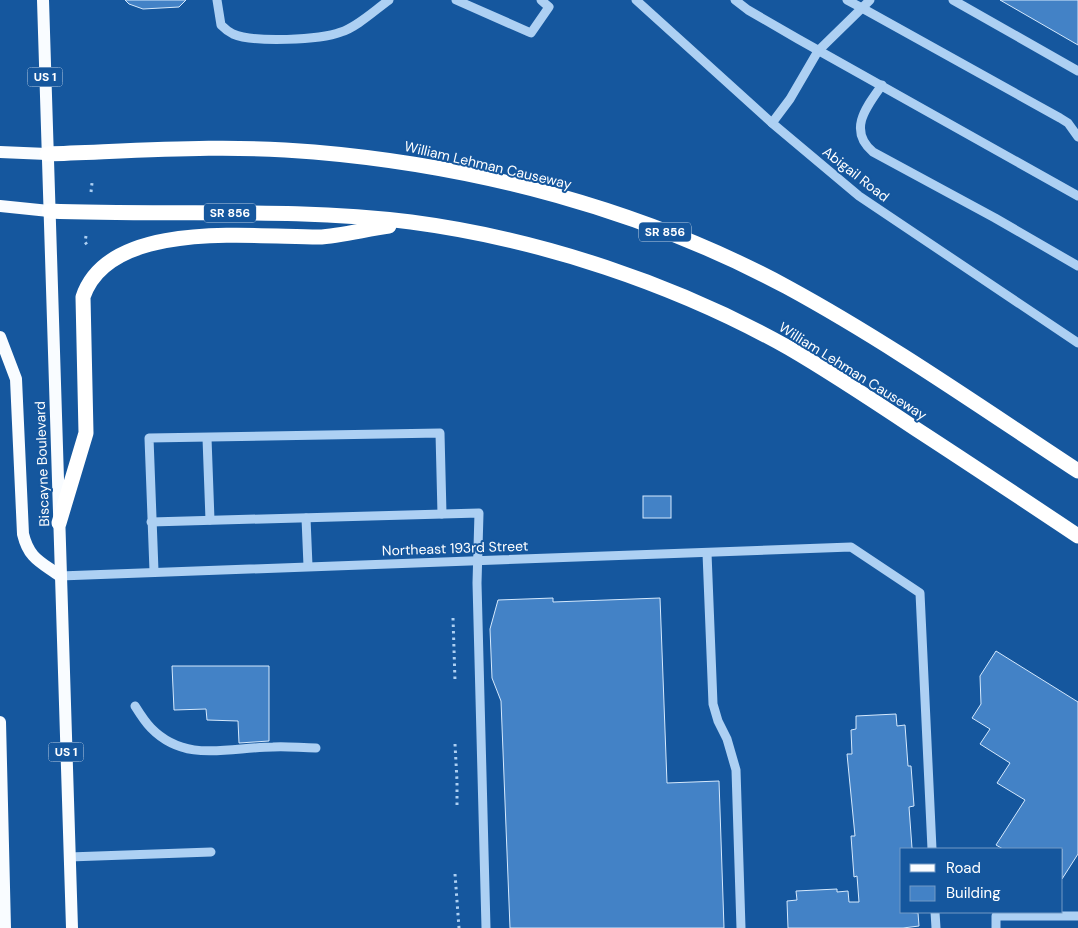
<svg xmlns="http://www.w3.org/2000/svg" width="1078" height="928" font-family="'DM Sans',sans-serif">
  <style>
    .building { fill: #4382c6; stroke: #d5e9fd }
    .lines { fill: none; stroke-linecap: round; stroke-linejoin: round }
    .path { stroke: #add0f3; stroke-width: 3; stroke-dasharray: 2.5 4; stroke-linecap: butt }
    .minor { stroke: #add0f3; stroke-width: 9 }
    .major { stroke: #f9fcff; stroke-width: 12 }
    .highway { stroke: #fff; stroke-width: 15 }
    .labels { text-anchor: middle; stroke-width: 4; stroke-linejoin: round; paint-order: stroke }
    .shield { fill: #15579e; stroke: #b9cde2; stroke-width: 1 }
    .shield-label { font-size: 12px; font-weight: bold; fill: #fff }
    .street-label { font-size: 14px; fill: #fff; stroke: #15579e }
  </style>
  <rect width="100%" height="100%" fill="#15579e"/>
  <g class="building">
    <polygon points="125,0 186,0 179,7 143,9 129,4"/>
    <polygon points="1000,0 1078,0 1078,45"/>
    <rect x="643" y="496" width="28" height="22"/>
    <polygon points="553,598 553,602 660,598 667,783 719,781 724,928 510,928 501,701 492,678 490,629 498,600"/>
    <polygon points="996,651 1078,702 1078,854 1062,879 1062,849 1003,849 996,845 1025,800 997,783 1010,763 980,744 990,729 972,718 981,704 980,676"/>
    <polygon points="172,666 269,666 269,741 239,743 238,721 207,720 206,709 174,710"/>
    <polygon points="896,714 897,726 905,725 908,766 911,766 914,806 909,807 912,848 914,849 902,849 902,912 918,913 919,926 903,928 788,928 787,901 797,900 796,891 837,889 837,892 848,891 849,902 859,902 857,876 854,877 851,836 855,836 847,754 852,754 851,730 856,729 856,716"/>
  </g>
  <g class="lines">
    <g class="path">
      <polyline points="91,192 92,183"/>
      <polyline points="86,236 85,242 88,246"/>
      <polyline points="453,618 455,681"/>
      <polyline points="455,744 457,781 457,808"/>
      <polyline points="455,874 459,928"/>
    </g>
    <g class="minor">
      <path d="M 217,0 L 221,25 C 224,28 229,32 233,34 C 254,43 320,40 341,32 C 357,27 375,10 389,0"/>
      <polyline points="456,0 531,33 549,7 541,0"/>
      <polyline points="636,0 772,123 859,196 1078,343"/>
      <polyline points="735,0 748,10 798,39 1078,196"/>
      <polyline points="870,0 862,8 1060,118 1068,123 1078,137"/>
      <polyline points="953,0 1078,71"/>
      <path d="M 882,85 C 867,106 847,130 873,152 L 995,218 L 1078,266"/>
      <polyline points="772,123 790,99 818,51 862,8 847,0"/>
      <polyline points="207,438 210,520"/>
      <polyline points="306,518 308,566"/>
      <polyline points="151,522 479,513 477,583 486,928"/>
      <polyline points="707,553 713,704 718,721 727,739 736,770 741,928"/>
      <polyline points="154,571 149,438 440,433 442,514"/>
      <polyline points="60,576 851,547 920,593 932,849"/>
      <path d="M 135,706 C 140,714 145,722 151,728 C 186,764 230,747 273,747 C 287,746 301,748 316,748"/>
      <polyline points="69,857 211,852"/>
      <polyline points="935,912 936,928"/>
      <polyline points="996,928 996,916 1078,916"/>
    </g>
    <g class="major">
      <polyline points="43,0 72,928"/>
      <polyline points="0,152 47,154"/>
      <polyline points="0,206 49,211"/>
      <path d="M 0,337 L 16,379 L 23,534 C 29,559 41,562 60,576"/>
      <polyline points="0,722 5,928"/>
    </g>
    <g class="highway">
      <path d="M 47,154 C 136,151 225,144 314,152 C 477,166 642,209 787,287 C 888,342 982,408 1078,471"/>
      <path d="M 49,211 C 170,216 290,207 411,222 C 540,239 675,284 789,348 C 832,373 874,401 916,429 C 970,464 1024,500 1078,536"/>
      <path d="M 59,523 L 86,433 L 83,297 C 109,219 252,237 318,237 C 341,236 366,229 389,226"/>
    </g>
  </g>
  <g class="labels">
    <g class="shield">
      <rect x="27.5" y="67.5" width="35" height="19" rx="4"/>
      <rect x="204" y="203.5" width="52" height="19" rx="4"/>
      <rect x="639" y="222.5" width="52" height="19" rx="4"/>
      <rect x="48.5" y="742.5" width="35" height="19" rx="4"/>
    </g>
    <g class="shield-label">
      <text x="45" y="81">US 1</text>
      <text x="230" y="217">SR 856</text>
      <text x="665" y="236">SR 856</text>
      <text x="66" y="756">US 1</text>
    </g>
    <g class="street-label">
      <text transform="translate(488 165) rotate(13)" y="5">William Lehman Causeway</text>
      <text transform="translate(856 174) rotate(38)" y="5">Abigail Road</text>
      <text transform="translate(853 371) rotate(32)" y="5">William Lehman Causeway</text>
      <text transform="translate(42 464) rotate(-92)" y="5">Biscayne Boulevard</text>
      <text transform="translate(455 548) rotate(-2)" y="5">Northeast 193rd Street</text>
    </g>
  </g>
  <rect x="900" y="848" width="162" height="65" fill="#15579e" stroke="#739ac5"/>
  <rect x="910" y="864" width="25" height="8" fill="#f9fcff" stroke="#739ac5"/>
  <text x="946" y="873" font-size="15" fill="#ffffff">Road</text>
  <rect x="910" y="886" width="25" height="15" fill="#4382c6" stroke="#739ac5"/>
  <text x="946" y="898" font-size="15" fill="#ffffff">Building</text>
</svg>
